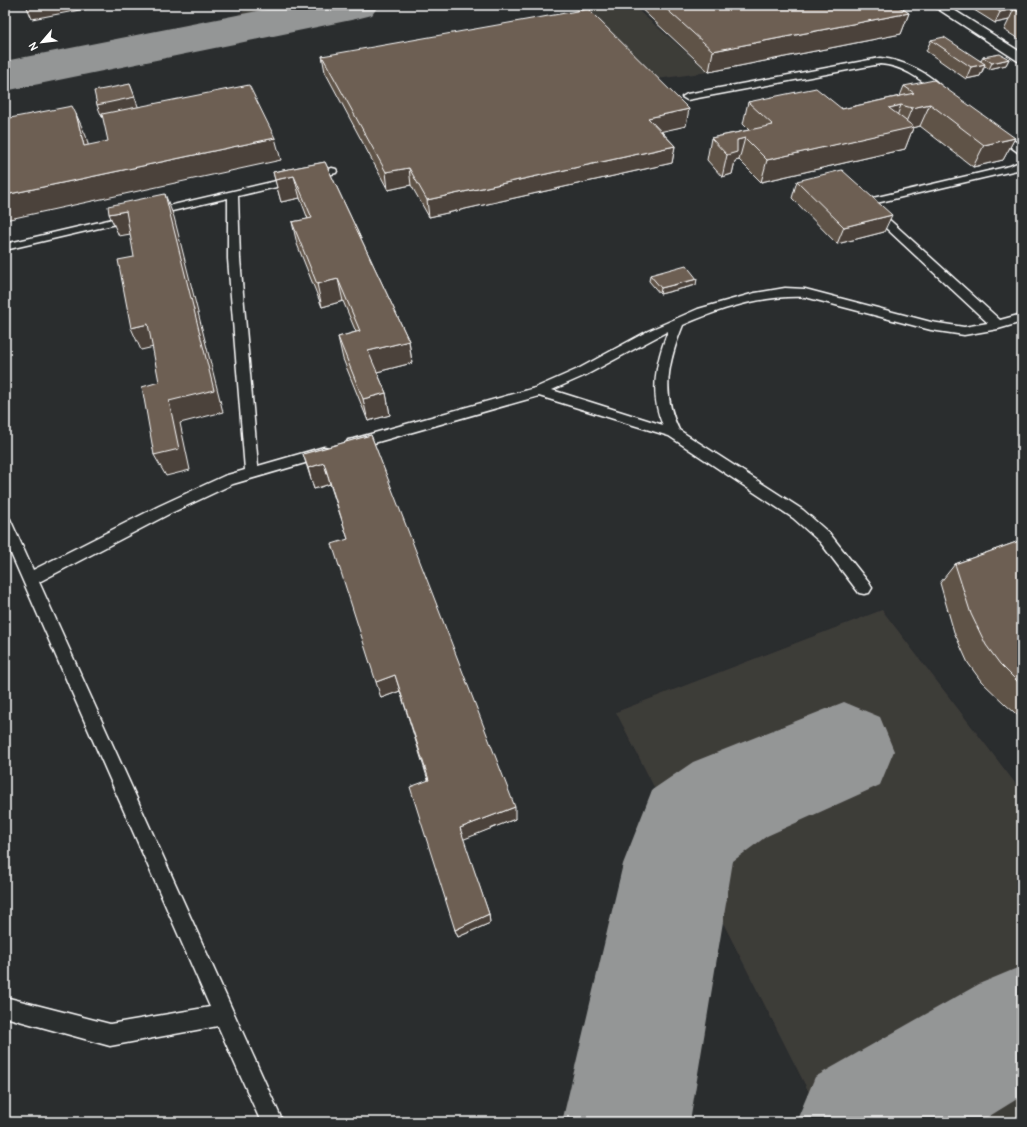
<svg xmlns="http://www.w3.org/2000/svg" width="1027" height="1127" font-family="Pangolin,sans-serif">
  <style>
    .built { fill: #3e3c39 }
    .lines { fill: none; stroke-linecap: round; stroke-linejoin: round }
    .taxiway { fill: #949696; fill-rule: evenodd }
    .service-casing { stroke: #fff; stroke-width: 3 }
    .secondary-casing { stroke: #fff; stroke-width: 3 }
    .service { fill: #2a2d2e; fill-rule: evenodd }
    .secondary { fill: #2a2d2e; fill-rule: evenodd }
    .wall { fill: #5e5247; stroke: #fff }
    .shaded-wall { fill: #4c423a; stroke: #fff }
    .building { fill: #6d5f53; stroke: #fff }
  </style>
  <rect width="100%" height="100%" fill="#2a2d2e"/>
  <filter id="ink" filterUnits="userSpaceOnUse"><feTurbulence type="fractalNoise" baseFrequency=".025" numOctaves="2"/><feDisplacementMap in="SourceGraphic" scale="8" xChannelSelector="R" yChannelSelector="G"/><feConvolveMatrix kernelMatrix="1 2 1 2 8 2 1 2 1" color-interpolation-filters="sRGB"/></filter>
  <g filter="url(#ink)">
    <g class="built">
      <polygon points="253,5 288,5 236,16"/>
      <polygon points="569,5 632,5 709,72 642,81"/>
      <polygon points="882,610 1022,792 1022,1122 824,1122 616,712"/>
    </g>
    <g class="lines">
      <g class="taxiway">
        <polygon points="287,5 379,5 372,15 356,19 5,91 5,61"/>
        <polygon points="844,702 880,717 894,751 880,785 767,836 733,861 690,1122 562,1122 623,864 652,790 693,762"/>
        <polygon points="1022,966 1022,1096 980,1122 796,1122 815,1077 979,984"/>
      </g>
      <defs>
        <g id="service">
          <path d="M 880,58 C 904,60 932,74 947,93 L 946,95 L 940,95 C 921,80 905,66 880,64 L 687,100 L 682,97 L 687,94 Z"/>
          <polygon points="995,128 1022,146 1022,154 1019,153 992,133 990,131"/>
          <path d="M 1022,161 L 1022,168 L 1017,170 L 872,204 L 1000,320 L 1022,314 L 1022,322 L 998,329 L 964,335 L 931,330 L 805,297 C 763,295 721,308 683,325 C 668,362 661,393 679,430 L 803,510 L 830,534 L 869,583 L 872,588 L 869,593 L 864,594 L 859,593 L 820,542 L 793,518 L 669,436 L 539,396 L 353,449 L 348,448 L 346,444 L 348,440 L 353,439 L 535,388 L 578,369 L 648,331 L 698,309 L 755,293 L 785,288 L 805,289 L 931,322 L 964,327 L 988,323 L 859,203 L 860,201 L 1010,166 ZM 668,331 C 656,361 649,395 663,425 L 552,390 L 586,375 Z"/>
          <polygon points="332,168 336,169 337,171 336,173 238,196 240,259 258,466 324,447 329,448 331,452 329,456 233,484 169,514 39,582 283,1122 261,1122 218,1026 110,1046 5,1017 5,997 110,1024 210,1007 5,540 5,517 10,519 33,570 159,506 224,476 245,470 228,259 228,198 5,250 5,244"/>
        </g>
        <polygon id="secondary" points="932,5 946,5 1022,53 1022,62 1018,61"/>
      </defs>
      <use href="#service" class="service-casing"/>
      <use href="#secondary" class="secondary-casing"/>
      <use href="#service" class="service"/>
      <use href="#secondary" class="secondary"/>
    </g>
    <g class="wall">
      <polygon points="637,5 896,5 909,13 901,34 709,72"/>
      <polygon points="966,5 1022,5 1022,41 1004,30 1009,20 995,23"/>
      <polygon points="931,40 981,61 983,57 1009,59 1006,65 989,69 985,66 980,76 966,79 926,51"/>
      <polygon points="322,56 686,126 661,131 675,146 672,163 429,217 411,185 388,190 325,72"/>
      <polygon points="904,86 1015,138 1003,160 973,167 920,126 913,128 905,149 761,182 739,160 735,161 732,174 722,177 707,160 711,138 749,130 743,124 748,102 842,109 900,96"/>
      <polygon points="325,162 409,341 412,363 377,372 386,393 390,415 368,421 343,359 338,337 356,332 343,301 322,307 297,244 292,222 308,219 300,198 281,202 273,172"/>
      <polygon points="797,181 884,232 837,244 792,198"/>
      <polygon points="650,275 696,285 660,294 649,281"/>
      <polygon points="371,435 515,819 463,839 489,914 490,923 458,937 455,930 428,780 400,691 381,698 348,539 330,484 314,489 303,454"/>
      <polygon points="1022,540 1022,719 1006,705 981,681 968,663 954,632 940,583 955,564"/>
    </g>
    <g class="shaded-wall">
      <polygon points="26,5 106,5 32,19"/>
      <polygon points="1022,7 1014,9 1009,20 995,23 1000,12"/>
      <polygon points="909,13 901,34 709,72 713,51"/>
      <polygon points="1009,59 1006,65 989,69 992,63"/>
      <polygon points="985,64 980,76 966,79 971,67"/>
      <polygon points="130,84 139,109 102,117 97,105"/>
      <polygon points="930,104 920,126 913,128 905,149 761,182 767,160 903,129 912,108"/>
      <polygon points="901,105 893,127 889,108"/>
      <polygon points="689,109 686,126 646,135 648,118"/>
      <polygon points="76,114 86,136 94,168 84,146"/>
      <polygon points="275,138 281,160 5,220 5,195"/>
      <polygon points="745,138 739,160 735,161 732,174 722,177 727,155 737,140"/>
      <polygon points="1015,138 1003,160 973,167 984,145"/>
      <polygon points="675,146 672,163 429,217 427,200"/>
      <polygon points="409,168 411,185 388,190 386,172"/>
      <polygon points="294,176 300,198 281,202 275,180"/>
      <polygon points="165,194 174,217 223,412 180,423 190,470 166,476 154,455 169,401"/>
      <polygon points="126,211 136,233 119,236 109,214"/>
      <polygon points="892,215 884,232 837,244 844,227"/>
      <polygon points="338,279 343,301 322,307 317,284"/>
      <polygon points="697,279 696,285 660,294 661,288"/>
      <polygon points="148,324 158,346 141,350 131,328"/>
      <polygon points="409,341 412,363 373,373 368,351"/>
      <polygon points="386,393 390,415 368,421 363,399"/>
      <polygon points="324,463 330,484 314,489 308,468"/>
      <polygon points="395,675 400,691 381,698 376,682"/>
      <polygon points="515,807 515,819 462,840 460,828"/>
      <polygon points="489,914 490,923 458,937 455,930"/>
    </g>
    <g class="building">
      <polygon points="662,5 896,5 909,13 713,51"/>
      <polygon points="989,5 1019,5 1022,7 1000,12"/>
      <polygon points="1022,8 1022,14 1014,9"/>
      <polygon points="588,9 689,109 648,118 675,146 427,200 409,168 386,172 322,56"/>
      <polygon points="944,37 985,64 971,67 931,40"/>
      <polygon points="1000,54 1009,59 992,63 983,57"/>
      <polygon points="934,80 1015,138 984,145 930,104 912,108 901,105 889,108 914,127 767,160 745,138 737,140 737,152 727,155 711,138 773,125 748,102 816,88 842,109 914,93 904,86"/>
      <polygon points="130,84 135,97 97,105 94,91"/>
      <polygon points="249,85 275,138 5,195 5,119 72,106 76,114 84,146 108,141 102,114"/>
      <polygon points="325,162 409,341 368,351 386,393 363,399 338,337 360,331 338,279 317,284 292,222 312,218 294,176 275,180 273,172"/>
      <polygon points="842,170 892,215 844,227 797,181"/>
      <polygon points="165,194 214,390 169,401 179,449 154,455 142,387 159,382 148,324 131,328 118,260 134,257 126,211 109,214 108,206"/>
      <polygon points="686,265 697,279 661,288 650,275"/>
      <polygon points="371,435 515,807 460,828 489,914 455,930 410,787 429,780 395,675 376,682 332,544 348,539 324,463 308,468 303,454"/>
      <polygon points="1022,540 1022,686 1000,664 986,645 971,614 955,564"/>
    </g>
  </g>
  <rect width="1027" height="1127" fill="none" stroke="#2a2d2e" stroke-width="20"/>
  <rect x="10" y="10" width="1007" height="1107" fill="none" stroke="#fff" stroke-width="1.5" filter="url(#ink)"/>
  <g transform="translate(42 42) rotate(242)" stroke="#2a2d2e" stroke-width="3" paint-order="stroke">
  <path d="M0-3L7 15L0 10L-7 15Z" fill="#ffffff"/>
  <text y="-6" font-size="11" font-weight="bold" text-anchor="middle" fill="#ffffff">N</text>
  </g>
</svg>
